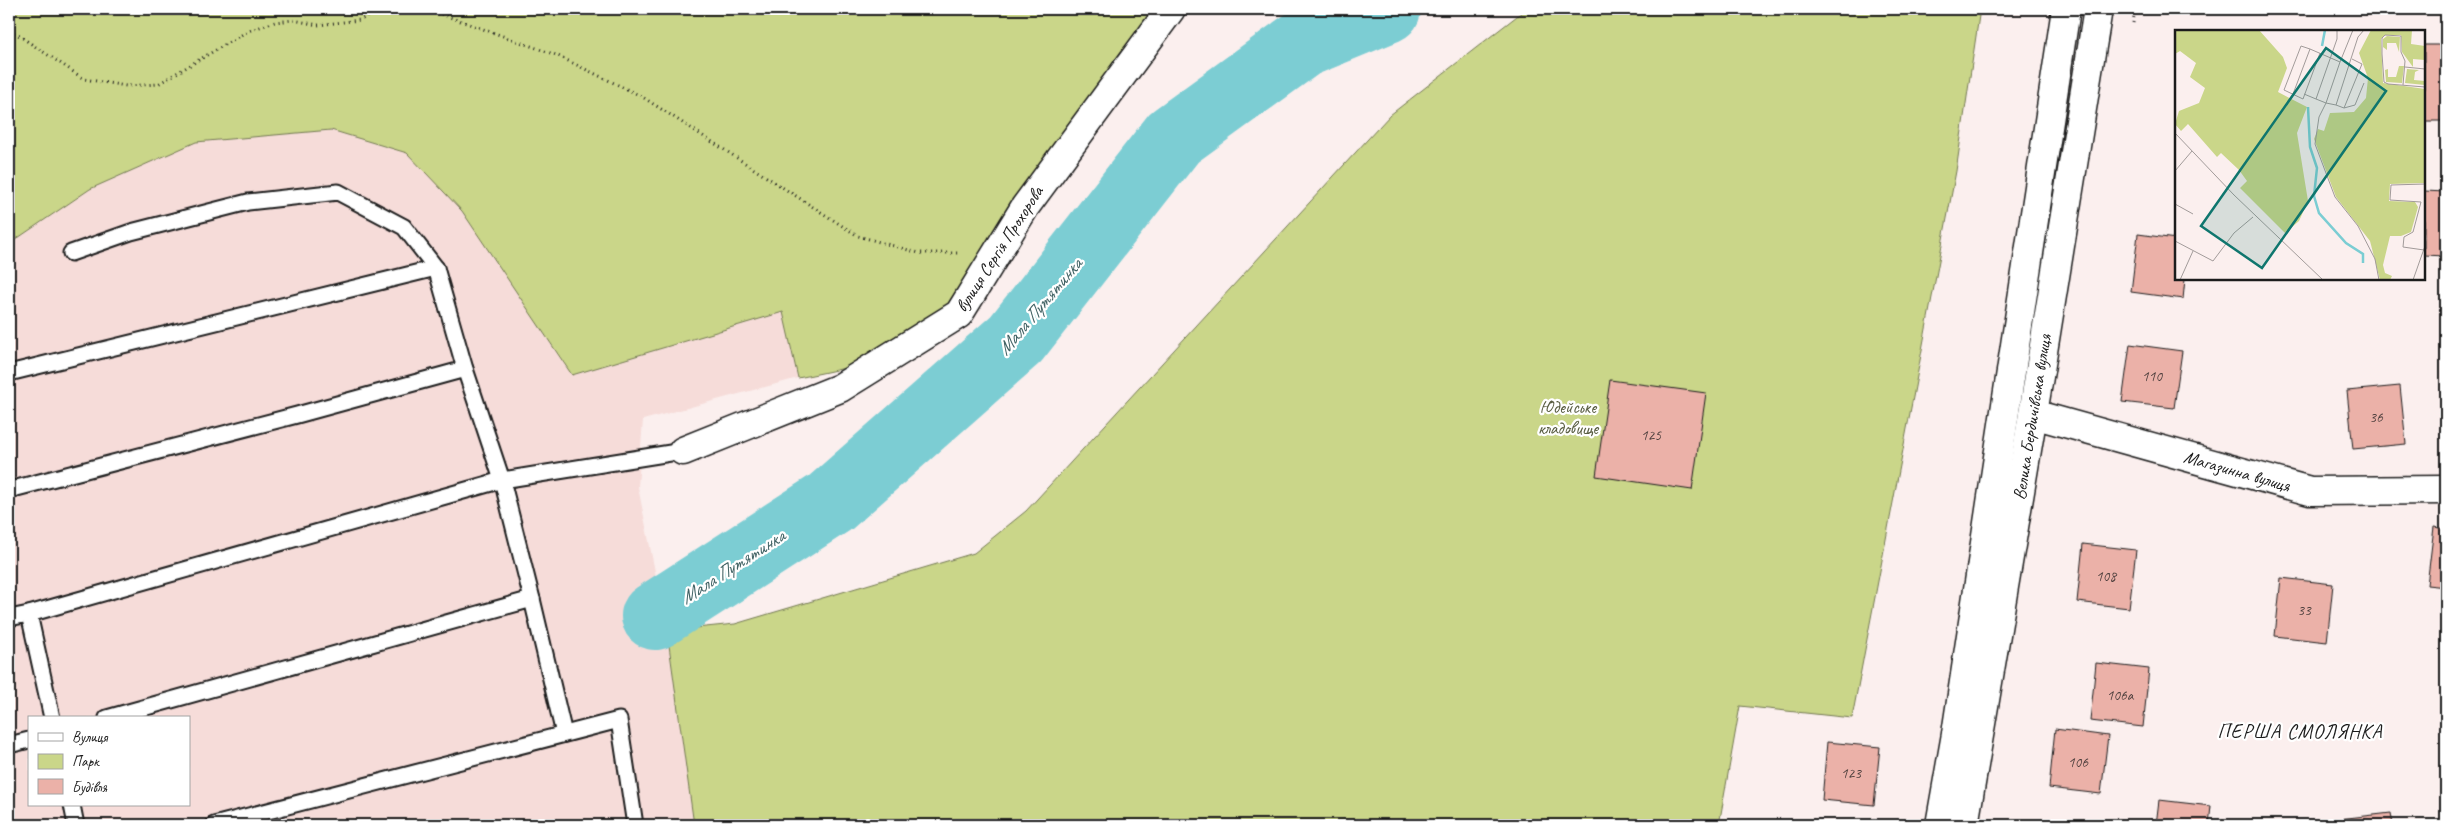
<svg xmlns="http://www.w3.org/2000/svg" width="2455" height="834" font-family="Caveat,sans-serif">
  <style>
    .built { fill: #f6dcd9; fill-rule: evenodd }
    .green { fill: #cad689; stroke: #737952 }
    .lines { fill: none; stroke-linecap: round; stroke-linejoin: round }
    .river { stroke: #7bcdd3; stroke-width: 68 }
    .building { fill: #ebb1a8; stroke: #1c1c1c }
    .lane-casing { stroke: #1c1c1c; stroke-width: 19 }
    .street-casing { stroke: #1c1c1c; stroke-width: 31 }
    .secondary-casing { stroke: #1c1c1c; stroke-width: 31 }
    .path { stroke: #1c1c1c; stroke-width: 3; stroke-dasharray: 1 4; stroke-linecap: butt }
    .lane { stroke: #fff; stroke-width: 15 }
    .street { stroke: #fff; stroke-width: 28 }
    .secondary { stroke: #fff; stroke-width: 28 }
    .labels { text-anchor: middle; stroke-width: 4.5; stroke-linejoin: round; paint-order: stroke }
    .number-label { font-size: 15px; fill: #50413f }
    .street-label { font-size: 18px; fill: #1c1c1c; stroke: #fff }
    .park-label { font-size: 18px; fill: #595d42; stroke: #fff }
    .water-label { font-size: 19px; font-style: italic; fill: #426365; stroke: #fff }
    .quarter-label { font-size: 20px; letter-spacing: 1px; fill: #1c1c1c; stroke: #fff }
    .inset-river { fill: none; stroke: #7bcdd3; stroke-width: 2.5 }
    .inset-road { fill: none; stroke: #a29b9a; stroke-width: 1 }
    .view { fill: #0f766e; fill-opacity: 0.15; stroke: #0f766e; stroke-width: 2.5 }
    .inset-edge { fill: none; stroke: #1c1c1c; stroke-width: 2.5 }
  </style>
  <rect width="100%" height="100%" fill="#fbefee"/>
  <filter id="ink" filterUnits="userSpaceOnUse"><feTurbulence type="fractalNoise" baseFrequency=".02" numOctaves="2"/><feDisplacementMap in="SourceGraphic" scale="10" xChannelSelector="R" yChannelSelector="G"/><feConvolveMatrix kernelMatrix="1 2 1 2 8 2 1 2 1" color-interpolation-filters="sRGB"/></filter>
  <g filter="url(#ink)">
    <path class="built" d="M 331,130 L 407,153 L 458,205 L 572,375 L 783,312 L 798,378 L 643,420 L 638,487 L 667,631 L 694,825 L 10,825 L 9,244 L 90,189 L 196,142 ZM 29,718 L 189,718 L 189,805 L 29,805 Z"/>
    <g class="green">
      <polygon points="9,9 1169,9 917,353 798,378 783,312 572,375 462,211 407,153 331,130 196,142 90,189 9,244"/>
      <polygon points="1526,9 1980,9 1956,171 1852,718 1740,706 1719,825 694,825 667,631 735,624 974,553 1026,511 1390,115"/>
    </g>
    <g class="lines">
      <polyline class="river" points="655,616 830,503 1016,339 1174,137 1302,44 1387,9"/>
    </g>
    <g class="building">
      <rect x="2424" y="45" width="22" height="76"/>
      <polygon points="2424,191 2446,192 2446,256 2424,255"/>
      <polygon points="2138,234 2176,239 2176,279 2185,279 2183,299 2131,292"/>
      <polygon points="2130,344 2182,351 2174,408 2122,402"/>
      <polygon points="1610,380 1706,393 1692,490 1596,476"/>
      <polygon points="2400,386 2406,444 2353,449 2347,391"/>
      <polygon points="2434,527 2446,529 2446,587 2427,585"/>
      <polygon points="2083,544 2136,550 2129,608 2077,602"/>
      <polygon points="2281,578 2333,584 2327,642 2275,636"/>
      <polygon points="2096,663 2149,669 2143,727 2090,721"/>
      <polygon points="2055,729 2108,736 2101,794 2049,788"/>
      <polygon points="1827,742 1880,747 1874,805 1822,800"/>
      <polygon points="2159,800 2211,806 2209,825 2156,825"/>
      <polygon points="2391,813 2393,825 2340,825 2339,819"/>
    </g>
    <g class="lines">
      <defs>
        <g id="lane">
          <polyline points="71,253 131,232 248,202 338,192 404,227 436,268"/>
          <polyline points="9,373 436,268 465,369"/>
          <polyline points="9,490 297,415 465,369 502,480 683,451"/>
          <polyline points="29,614 502,480 532,599"/>
          <polyline points="9,618 29,614 52,718"/>
          <polyline points="107,718 532,599 564,734"/>
          <polyline points="9,745 29,740"/>
          <polyline points="72,805 76,825"/>
          <polyline points="214,825 619,720 635,825"/>
        </g>
        <g id="street">
          <polyline points="2033,414 2310,491 2446,490"/>
          <polyline points="683,451 840,388 959,314 1025,207 1171,9"/>
        </g>
        <g id="secondary">
          <polyline points="1940,825 1956,734 2066,9"/>
          <polyline points="1964,825 2033,414 2098,9"/>
        </g>
      </defs>
      <use href="#lane" class="lane-casing"/>
      <use href="#street" class="street-casing"/>
      <use href="#secondary" class="secondary-casing"/>
      <g class="path">
        <polyline points="427,9 556,55 641,96 858,236 919,253 958,253"/>
        <polyline points="2133,23 2135,9"/>
        <polyline points="9,32 18,35 84,79 126,86 158,84 248,31 275,22 293,20 318,25 360,20 384,9"/>
      </g>
      <use href="#lane" class="lane"/>
      <use href="#street" class="street"/>
      <use href="#secondary" class="secondary"/>
    </g>
  </g>
  <g class="labels">
    <g class="number-label">
      <text x="2152" y="381">110</text>
      <text x="2376" y="422">36</text>
      <text x="1651" y="440">125</text>
      <text x="2106" y="581">108</text>
      <text x="2304" y="615">33</text>
      <text x="2120" y="700">106а</text>
      <text x="2078" y="767">106</text>
      <text x="1851" y="778">123</text>
    </g>
    <g class="street-label">
      <text transform="translate(999 249) rotate(-57)" y="6">вулиця Сергія Прохорова</text>
      <text transform="translate(2032 417) rotate(-81)" y="6">Велика Бердичівська вулиця</text>
      <text transform="translate(2237 471) rotate(16)" y="6">Магазинна вулиця</text>
    </g>
    <g class="park-label">
      <text x="1568" y="413">Юдейське<tspan x="1568" dy="21">кладовище</tspan></text>
    </g>
    <g class="water-label">
      <text transform="translate(1039 306) rotate(-50)" y="7">Мала Путятинка</text>
      <text transform="translate(732 566) rotate(-33)" y="7">Мала Путятинка</text>
    </g>
    <g class="quarter-label">
      <text x="2300" y="738">ПЕРША СМОЛЯНКА</text>
    </g>
  </g>
  <g transform="translate(2175 30)">
    <rect width="250" height="250" fill="#fbefee"/>
    <path d="M 0,0 L 84,0 L 108,27 L 112,38 L 103,62 L 132,77 L 122,103 L 133,171 L 124,191 L 110,203 L 65,158 L 72,151 L 64,140 L 46,123 L 42,127 L 13,94 L 6,101 L 0,94 L 4,81 L 24,73 L 30,58 L 15,47 L 21,33 L 5,21 L 0,24 ZM 196,0 L 237,0 L 236,14 L 250,16 L 250,30 L 238,29 L 238,37 L 227,22 L 226,5 L 210,5 L 206,9 L 208,53 L 250,59 L 250,153 L 215,154 L 214,171 L 240,172 L 243,177 L 236,202 L 226,206 L 215,206 L 208,235 L 210,243 L 217,246 L 215,250 L 205,250 L 195,211 L 161,167 L 139,109 L 143,99 L 149,101 L 155,83 L 179,82 L 191,68 L 193,48 L 184,23 ZM 212,6 L 225,7 L 224,22 L 221,13 L 212,13 L 212,20 L 208,17 L 208,9 ZM 224,36 L 229,36 L 227,53 L 211,52 L 210,40 L 213,39 L 213,47 L 221,47 ZM 232,39 L 244,40 L 240,42 L 239,50 L 250,51 L 250,55 L 230,53 Z" fill="#cad689"/>
    <path class="inset-river" d="M 147,16 L 150,0M 133,77 L 135,117 L 142,138 L 139,166 L 144,183 L 171,213 L 188,224 L 188,233"/>
    <path class="inset-road" d="M 189,0 L 183,7 L 161,75 L 151,73 L 144,87 L 140,114 L 160,167 L 183,196 L 200,229 L 204,250M 145,23 L 128,69 L 109,60 L 126,16 L 135,19 L 165,32 L 178,0M 230,37 L 250,39M 228,55 L 230,31 L 226,22 L 226,6 L 210,5 L 207,8 L 207,24 L 209,52 L 213,54 L 250,57M 118,64 L 135,19M 129,64 L 141,69 L 162,9 L 162,0M 141,69 L 151,73 L 165,32M 161,75 L 169,78 L 187,34 L 177,29M 169,78 L 180,75 L 189,53M 0,103 L 59,165 L 148,250M 0,141 L 17,121M 0,174 L 18,184M 0,211 L 38,231 L 59,203 L 78,187M 249,220 L 228,217 L 229,207 L 238,202 L 246,172 L 215,170 L 216,155 L 250,154M 5,250 L 18,221M 238,250 L 250,216"/>
    <path class="view" d="M 151,18 L 211,61 L 87,238 L 26,196 Z"/>
    <rect width="250" height="250" class="inset-edge"/>
  </g>
  <rect width="2455" height="834" fill="none" stroke="#fff" stroke-width="30"/>
  <rect x="15" y="15" width="2425" height="804" fill="none" stroke="#1c1c1c" stroke-width="2" filter="url(#ink)"/>
  <rect x="28" y="716" width="162" height="90" fill="#ffffff" stroke="#a4a4a4"/>
  <rect x="38" y="733" width="25" height="8" fill="#ffffff" stroke="#a4a4a4"/>
  <text x="72" y="742" font-size="15" fill="#1c1c1c">Вулиця</text>
  <rect x="38" y="754" width="25" height="15" fill="#cad689" stroke="#a4a4a4"/>
  <text x="72" y="766" font-size="15" fill="#1c1c1c">Парк</text>
  <rect x="38" y="779" width="25" height="15" fill="#ebb1a8" stroke="#a4a4a4"/>
  <text x="72" y="792" font-size="15" fill="#1c1c1c">Будівля</text>
</svg>
